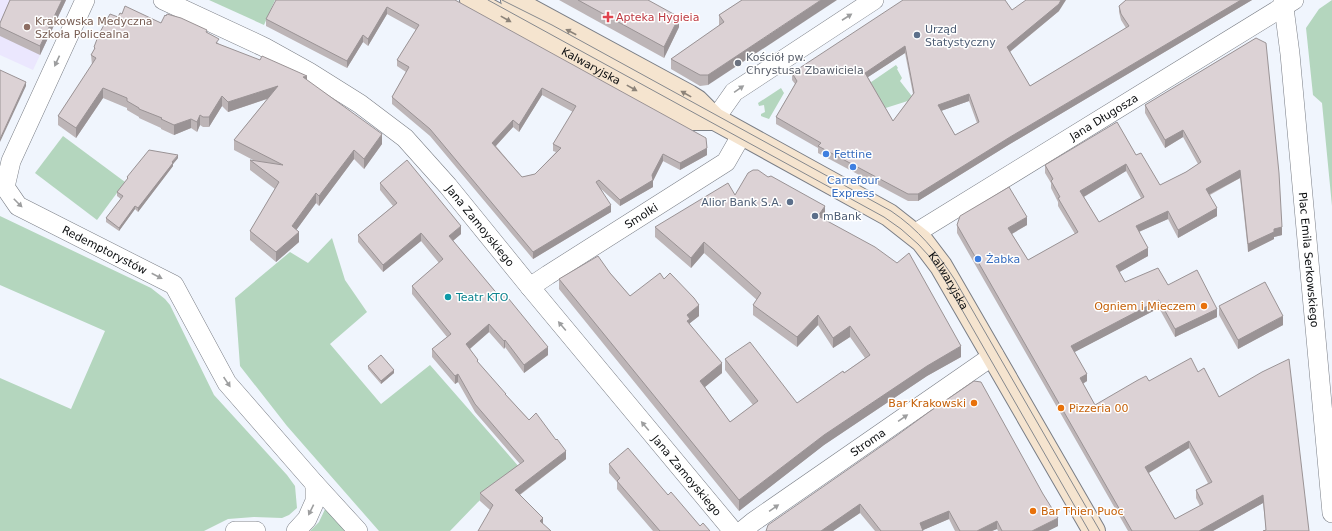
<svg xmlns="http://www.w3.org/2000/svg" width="1332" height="531" font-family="'DejaVu Sans',sans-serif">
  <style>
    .education { fill: #ebe7fe }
    .green { fill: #b4d6be }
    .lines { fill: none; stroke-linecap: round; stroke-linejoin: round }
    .street-casing { stroke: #7a7e86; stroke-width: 20 }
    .secondary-casing { stroke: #7a7e86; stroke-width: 24 }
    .street { stroke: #fff; stroke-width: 19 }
    .secondary { stroke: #f5e4cf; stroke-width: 22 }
    .tram { stroke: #85888d; stroke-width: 1 }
    .wall { fill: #bdb5b7; fill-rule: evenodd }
    .shaded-wall { fill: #9a9395 }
    .building { fill: #dcd2d5; stroke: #9a9395; fill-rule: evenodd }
    .oneway { fill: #9d9e9f }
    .oneway2 { fill: #8c8379 }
    .health-dot { fill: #e0444e; stroke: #fff; stroke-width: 1.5 }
    .education-dot { fill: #8d6e63; stroke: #fff; stroke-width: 1.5 }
    .service-dot { fill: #5c6f8a; stroke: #fff; stroke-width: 1.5 }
    .worship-dot { fill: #6b7280; stroke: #fff; stroke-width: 1.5 }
    .shop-dot { fill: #3f7fe0; stroke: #fff; stroke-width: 1.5 }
    .culture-dot { fill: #0f9aa8; stroke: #fff; stroke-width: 1.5 }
    .food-dot { fill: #e8710a; stroke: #fff; stroke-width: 1.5 }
    .labels { text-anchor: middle; stroke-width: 3; stroke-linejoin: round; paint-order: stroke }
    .health-label { font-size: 11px; fill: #be3a42; stroke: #fff; text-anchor: start }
    .education-label { font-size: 11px; fill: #785e54; stroke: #fff; text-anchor: start }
    .service-label { font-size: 11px; fill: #4e5e75; stroke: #fff; text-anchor: start }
    .worship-label { font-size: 11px; fill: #5b616d; stroke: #fff; text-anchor: start }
    .street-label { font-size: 11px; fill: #0b0d0f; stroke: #fff }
    .shop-label { font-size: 11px; fill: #366cbe; stroke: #fff; text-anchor: start }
    .culture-label { font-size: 11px; fill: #0d838f; stroke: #fff; text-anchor: start }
    .food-label { font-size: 11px; fill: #c56008; stroke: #fff; text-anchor: end }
  </style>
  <rect width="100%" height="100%" fill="#f0f5fd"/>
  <polygon class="education" points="0,0 66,0 33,70 0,55"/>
  <g class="green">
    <polygon points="209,0 275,0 264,25"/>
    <polygon points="1332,0 1332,206 1322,103 1313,95 1306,28 1319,9"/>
    <polygon points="896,65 898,68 897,69 902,78 900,81 914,99 873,112 861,89"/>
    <polygon points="781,88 784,93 769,119 761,116 761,114 765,112 764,105 759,106 758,103"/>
    <polygon points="63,136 125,182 97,220 35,173"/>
    <polygon points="0,216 151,288 165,299 170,305 214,395 287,475 295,486 297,508 289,515 282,518 254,517 228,519 204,531 0,531 0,378 71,409 105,331 0,285"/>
    <polygon points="332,238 345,280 367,312 330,344 381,404 430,365 520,468 478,502 450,531 379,531 287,426 240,366 235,298 290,252 308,263"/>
    <polygon points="327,505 349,531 310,531 319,522"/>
  </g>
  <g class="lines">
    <defs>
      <g id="street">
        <path id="s1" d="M 85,0 L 11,161 L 5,187 L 18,206 L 174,285 L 227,383 L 315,484 L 358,531"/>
        <path id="s2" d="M 163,0 L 264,47 L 309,72 L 360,104 L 405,138 L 448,186 L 530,287 L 733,531"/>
        <path id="s3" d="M 1283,0 L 1290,54 L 1332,513"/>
        <polyline points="715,119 734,92 874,0"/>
        <path id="s4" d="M 914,234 L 1294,0"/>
        <path id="s5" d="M 530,287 L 548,275 L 726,162 L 742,134"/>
        <polyline points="235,531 256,531"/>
        <polyline points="296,531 307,519 315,501 315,484"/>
        <path id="s6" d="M 742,531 L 753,522 L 994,355"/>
      </g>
      <g id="secondary">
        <path id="s7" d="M 471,0 L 688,119 L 715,119"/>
        <path id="s8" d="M 512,0 L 689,96 L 697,101 L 715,119 L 889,215 L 922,241 L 941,266 L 1094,531"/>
      </g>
    </defs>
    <use href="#street" class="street-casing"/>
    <use href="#secondary" class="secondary-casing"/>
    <use href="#street" class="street"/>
    <use href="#secondary" class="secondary"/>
    <g class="tram">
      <polyline points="488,0 884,217 901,229 918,244 929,256 946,282 1089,531"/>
      <path d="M 502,0 L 552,25 L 891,211 C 918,229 937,252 955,280 L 1100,531"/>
    </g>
  </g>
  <g class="wall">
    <polygon points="10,0 66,0 40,55 0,36 0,23"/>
    <path d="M 455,0 L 707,155 L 680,170 L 663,161 L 653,181 L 653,187 L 620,206 L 601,189 L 611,212 L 533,259 L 430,136 L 392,104 L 392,97 L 406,72 L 397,66 L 397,60 L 416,30 L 387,14 L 368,46 L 363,42 L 347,68 L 266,26 L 266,19 ZM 542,95 L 573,112 L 553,144 L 553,151 L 556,152 L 535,174 L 522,177 L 496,146 L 513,127 L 519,132 Z"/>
    <polygon points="559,0 648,0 679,27 664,58"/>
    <polygon points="742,0 708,85 700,86 671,69 671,59 719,26 719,15"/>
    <path d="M 1126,0 L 1252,0 L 1010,144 L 918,201 L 908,201 L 818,153 L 818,148 L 776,124 L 776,117 L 795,84 L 792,80 L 792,73 L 1012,10 L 1059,11 L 1010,52 L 1030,86 L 1126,28 L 1121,20 L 1119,12 L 1119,6 ZM 905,53 L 913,94 L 893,121 L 868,77 ZM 969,101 L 977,123 L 955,135 L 941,111 Z"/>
    <polygon points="122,14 161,23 166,16 207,32 219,44 307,80 382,144 364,169 354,159 319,206 316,203 296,230 299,242 276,262 250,240 250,231 275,189 250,170 250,160 255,161 234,150 234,140 267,99 228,112 222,106 209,127 203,127 200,125 197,132 191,128 174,135 161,129 161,128 139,118 139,117 127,110 127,108 103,98 76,138 58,125 58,116 92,65 91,55 94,51 94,47 118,17"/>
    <path d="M 1256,38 L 1282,235 L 1274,237 L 1274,239 L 1248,252 L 1240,178 L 1210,195 L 1217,216 L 1178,238 L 1168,219 L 1139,232 L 1148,256 L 1119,272 L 1125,282 L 1168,285 L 1217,317 L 1175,337 L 1159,308 L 1074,352 L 1087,381 L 1083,384 L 1095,405 L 1149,381 L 1198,372 L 1219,397 L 1309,531 L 1266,530 L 1263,503 L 1213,531 L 1128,531 L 957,233 L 957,225 L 1027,225 L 1012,234 L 1028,260 L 1075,234 L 1058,206 L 1058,202 L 1051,188 L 1051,183 L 1045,173 L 1045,165 L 1136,155 L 1160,185 L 1186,172 L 1198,164 L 1183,137 L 1165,148 L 1145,113 L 1145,105 ZM 1126,171 L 1141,198 L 1099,222 L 1084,197 ZM 1189,448 L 1208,483 L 1196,490 L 1196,498 L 1200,506 L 1175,519 L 1149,473 Z"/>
    <polygon points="178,158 173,164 173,166 138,212 135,209 119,231 106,222 106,218 121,199 117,196 117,192 127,180 127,177"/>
    <polygon points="380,183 461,234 453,241 548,355 524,373 505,347 504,349 489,332 470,349 478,363 506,395 566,459 520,495 490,510 480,501 480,493 520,464 475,412 458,382 455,384 432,357 432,349 447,337 412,294 412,286 439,263 421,241 383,272 358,242 358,235 393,206 380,190"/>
    <polygon points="735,195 825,216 824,219 961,357 927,376 824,445 739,511 559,289 559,279 610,273 630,296 664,279 699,316 690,323 690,324 722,373 705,387 730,422 753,405 725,370 725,359 797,403 844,373 865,358 850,337 833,348 818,325 797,347 753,315 753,305 757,300 704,253 691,268 655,237 655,227"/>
    <polygon points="1219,306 1283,325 1238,349 1219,315"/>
    <polygon points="368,366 394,373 381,384 368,369"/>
    <polygon points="896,436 1058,526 1048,531 998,531 997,529 992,531 955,531 949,519 923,530 923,531 875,531 860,513 833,531 766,531"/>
    <polygon points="609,464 668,495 700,526 710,531 653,531 617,489 617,482 609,473"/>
  </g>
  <g class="shaded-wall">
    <polygon points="62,0 66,0 40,55 40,46"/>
    <polygon points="821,0 837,0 708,85 708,75"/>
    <polygon points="1061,0 1066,0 1059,11 1007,54 1007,47"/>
    <polygon points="1241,0 1252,0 1010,144 918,201 918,194 1010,137"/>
    <polygon points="387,7 387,14 368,46 368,39"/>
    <polygon points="679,17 679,27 664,58 664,47"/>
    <polygon points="363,35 363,42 347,68 347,61"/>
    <polygon points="905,46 905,53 865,79 865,73"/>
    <polygon points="307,76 307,86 303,77"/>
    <polygon points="26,82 26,86 0,142 0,139"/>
    <polygon points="278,86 278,95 228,112 228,102"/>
    <polygon points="103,88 103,98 76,138 76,128"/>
    <polygon points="542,88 542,95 519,132 519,125"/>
    <polygon points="969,94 969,101 938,112 938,105"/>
    <polygon points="222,96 222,106 209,127 209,117"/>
    <polygon points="200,115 200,125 197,132 197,122"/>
    <polygon points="191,119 191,128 174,135 174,125"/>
    <polygon points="513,120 513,127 492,150 492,143"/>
    <polygon points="1183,130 1183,137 1165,148 1165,140"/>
    <polygon points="382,134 382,144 364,169 364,159"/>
    <polygon points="707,148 707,155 680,170 680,163"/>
    <polygon points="354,150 354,159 319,206 319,196"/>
    <polygon points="663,154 663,161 653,181 653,187 620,206 620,200 652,175"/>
    <polygon points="178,155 178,158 173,164 173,166 138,212 138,208"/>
    <polygon points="1126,164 1126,171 1080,199 1080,191"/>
    <polygon points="1240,170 1240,178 1206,196 1206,189"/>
    <polygon points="316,193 316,203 292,236 292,226"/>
    <polygon points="611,205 611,212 533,259 533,252"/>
    <polygon points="135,206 135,209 119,231 119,228"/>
    <polygon points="825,206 825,216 818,226 818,216"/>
    <polygon points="1217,208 1217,216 1178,238 1178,230"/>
    <polygon points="1168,211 1168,219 1136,233 1136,226"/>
    <polygon points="1027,217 1027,225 1008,236 1008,228"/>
    <polygon points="461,226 461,234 449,244 449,236"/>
    <polygon points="1282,227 1282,235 1274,237 1274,239 1248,252 1248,244 1274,229"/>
    <polygon points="299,232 299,242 276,262 276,252"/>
    <polygon points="421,233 421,241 383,272 383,265"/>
    <polygon points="704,242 704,253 691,268 691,258"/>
    <polygon points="1148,248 1148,256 1116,274 1116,266"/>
    <polygon points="1159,300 1159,308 1071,354 1071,346"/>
    <polygon points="699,305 699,316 690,323 690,329 687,331 687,315"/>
    <polygon points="1217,309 1217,317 1175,337 1175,329"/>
    <polygon points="818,315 818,325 797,347 797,337"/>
    <polygon points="1283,316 1283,325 1238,349 1238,340"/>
    <polygon points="489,324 489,332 466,352 466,344"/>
    <polygon points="850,326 850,337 833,348 833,338"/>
    <polygon points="505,340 505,347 504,349 504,341"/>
    <polygon points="961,346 961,357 927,376 824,445 739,511 739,500 824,435 927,366"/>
    <polygon points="548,347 548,355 524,373 524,365"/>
    <polygon points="722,363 722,373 700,391 700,381"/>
    <polygon points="394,370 394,373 381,384 381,381"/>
    <polygon points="458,374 458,382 455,384 455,376"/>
    <polygon points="1087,374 1087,381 1080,385 1080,378"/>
    <polygon points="1189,441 1189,448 1145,475 1145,467"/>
    <polygon points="566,451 566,459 515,498 515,490"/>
    <polygon points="1263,495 1263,503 1213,531 1199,531"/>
    <polygon points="860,504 860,513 833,531 821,531"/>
    <polygon points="949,511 949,519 921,531 920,523"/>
    <polygon points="543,518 543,526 540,521"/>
    <polygon points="1058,518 1058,526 1048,531 1032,531"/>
    <polygon points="997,521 997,529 992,531 977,531"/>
  </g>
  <g class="building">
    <polygon points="10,0 62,0 40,46 0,27 0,23"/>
    <path d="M 276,0 L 455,0 L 706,138 L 707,148 L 680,163 L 663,154 L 652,175 L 653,180 L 620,200 L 599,180 L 596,182 L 611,205 L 533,252 L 430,129 L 392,97 L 409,67 L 397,60 L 419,25 L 387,7 L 368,39 L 363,35 L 347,61 L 266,19 ZM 542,88 L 576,106 L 553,144 L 561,148 L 535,174 L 522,177 L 492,143 L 513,120 L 519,125 Z"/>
    <polygon points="578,0 648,0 679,17 664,47"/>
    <polygon points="742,0 821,0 708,75 700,75 671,59 724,22 719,15"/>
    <path d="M 903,0 L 1005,0 L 1012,10 L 1026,0 L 1061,0 L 1059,4 L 1007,47 L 1030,86 L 1129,26 L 1121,14 L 1119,6 L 1126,0 L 1241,0 L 1010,137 L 918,194 L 908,194 L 818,146 L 821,143 L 776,117 L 797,81 L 792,73 ZM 905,46 L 914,93 L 893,121 L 865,73 ZM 969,94 L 979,122 L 955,135 L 938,105 Z"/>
    <polygon points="125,6 161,23 165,15 166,16 167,14 181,18 207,30 206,32 219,39 216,43 260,60 262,56 307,76 303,77 382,134 364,159 354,150 319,196 316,193 292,226 299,232 276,252 250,231 279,182 250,160 283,165 234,140 278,86 228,102 222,96 209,117 203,117 200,115 197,122 191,119 174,125 161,119 162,118 139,109 139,108 127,101 127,98 103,88 76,128 58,116 96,58 91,55 95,48 94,47 99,34 110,14 118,17 120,13 122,14"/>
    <path d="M 1256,38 L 1266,43 L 1279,173 L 1282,227 L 1274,229 L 1274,232 L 1248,244 L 1240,170 L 1206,189 L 1217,208 L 1178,230 L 1168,211 L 1136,226 L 1148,248 L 1116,266 L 1125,282 L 1158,268 L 1168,285 L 1197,270 L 1217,309 L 1175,329 L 1159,300 L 1071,346 L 1087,374 L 1080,378 L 1095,405 L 1138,380 L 1146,376 L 1149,381 L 1191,358 L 1198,372 L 1204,368 L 1219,397 L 1262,372 L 1289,359 L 1309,531 L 1263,531 L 1266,530 L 1263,495 L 1199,531 L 1132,531 L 957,225 L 960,216 L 1009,187 L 1027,217 L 1008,228 L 1028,260 L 1078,232 L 1058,198 L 1060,197 L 1051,181 L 1053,179 L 1045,165 L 1117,122 L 1136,155 L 1141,153 L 1160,185 L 1186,172 L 1201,162 L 1183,130 L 1165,140 L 1145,105 ZM 1126,164 L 1144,197 L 1099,222 L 1080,191 ZM 1189,441 L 1212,482 L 1196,490 L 1203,504 L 1175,519 L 1145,467 Z"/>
    <polygon points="0,70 26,82 0,139"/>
    <polygon points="149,150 178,155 172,162 173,163 138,208 135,206 119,228 106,218 123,196 117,192 128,178 127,177"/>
    <polygon points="407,160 461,226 449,236 499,296 504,293 548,347 524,365 505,340 504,341 489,324 466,344 478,360 477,361 506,394 505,394 529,420 536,413 556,440 557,439 566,451 515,490 543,518 540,521 551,531 478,531 493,505 480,493 524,461 475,404 458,374 455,376 432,349 451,334 412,286 443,259 421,233 383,265 358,235 397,203 380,183"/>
    <polygon points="753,170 758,170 768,177 771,176 825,206 818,216 875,247 897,263 909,253 961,346 927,366 824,435 739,500 559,279 598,256 610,273 630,296 660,273 664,279 670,273 694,298 699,305 687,315 690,319 687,321 722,363 700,381 730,422 758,401 725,359 750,342 797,403 843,371 844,373 870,355 850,326 833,338 818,315 797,337 753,305 761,293 704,242 691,258 655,227 728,183 735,195 748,173"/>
    <polygon points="1265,282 1283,316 1238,340 1219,306"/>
    <polygon points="381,355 394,370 381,381 368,366"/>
    <polygon points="974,381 981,382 1043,494 1058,518 1032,531 1002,531 997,521 977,531 960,531 949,511 920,523 923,531 881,531 860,504 821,531 766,531 768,525 896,436 929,412"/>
    <polygon points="628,448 668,495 671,492 700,526 703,523 710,531 660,531 617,481 620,478 609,464"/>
  </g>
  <defs><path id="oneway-solid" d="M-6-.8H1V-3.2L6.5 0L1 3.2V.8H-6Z"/></defs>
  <g class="oneway">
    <use href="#oneway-solid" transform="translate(847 17) rotate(-33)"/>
    <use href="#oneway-solid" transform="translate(57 61) rotate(115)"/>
    <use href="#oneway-solid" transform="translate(739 89) rotate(-35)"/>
    <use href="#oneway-solid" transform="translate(18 203) rotate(45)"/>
    <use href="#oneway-solid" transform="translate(157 276) rotate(27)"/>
    <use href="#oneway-solid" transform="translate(562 326) rotate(-130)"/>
    <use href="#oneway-solid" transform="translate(227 382) rotate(56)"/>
    <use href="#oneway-solid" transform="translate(903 418) rotate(-35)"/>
    <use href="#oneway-solid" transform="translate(645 426) rotate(-130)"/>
    <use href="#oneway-solid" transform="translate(774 508) rotate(-35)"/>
    <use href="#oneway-solid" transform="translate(311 510) rotate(116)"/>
  </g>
  <g class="oneway2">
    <use href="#oneway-solid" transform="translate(506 19) rotate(29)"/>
    <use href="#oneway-solid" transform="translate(571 32) rotate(-152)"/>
    <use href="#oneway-solid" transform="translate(632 88) rotate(29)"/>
    <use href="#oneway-solid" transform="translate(686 94) rotate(-151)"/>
  </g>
  <path class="health-dot" d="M606 11h4v4h4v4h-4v4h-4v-4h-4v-4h4z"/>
  <circle class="education-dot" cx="27" cy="27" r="4"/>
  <g class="service-dot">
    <circle cx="917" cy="35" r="4"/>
    <circle cx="790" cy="202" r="4"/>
    <circle cx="815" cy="216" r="4"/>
  </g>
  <circle class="worship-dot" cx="738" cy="63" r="4"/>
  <g class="shop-dot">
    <circle cx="826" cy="154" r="4"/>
    <circle cx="853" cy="167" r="4"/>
    <circle cx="978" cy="259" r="4"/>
  </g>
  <circle class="culture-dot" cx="448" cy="297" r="4"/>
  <g class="food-dot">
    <circle cx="1204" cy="306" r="4"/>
    <circle cx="974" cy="403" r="4"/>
    <circle cx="1061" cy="408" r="4"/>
    <circle cx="1033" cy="511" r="4"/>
  </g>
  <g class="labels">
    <g class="health-label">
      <text x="616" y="21">Apteka Hygieia</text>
    </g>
    <g class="education-label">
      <text x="35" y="25">Krakowska Medyczna<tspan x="35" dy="13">Szkoła Policealna</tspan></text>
    </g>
    <g class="service-label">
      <text x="925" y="33">Urząd<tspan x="925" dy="13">Statystyczny</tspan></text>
      <text x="782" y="206" text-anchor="end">Alior Bank S.A.</text>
      <text x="823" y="220">mBank</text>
    </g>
    <g class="worship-label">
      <text x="746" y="61">Kościół pw.<tspan x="746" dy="13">Chrystusa Zbawiciela</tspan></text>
    </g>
    <g class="street-label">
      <text dy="4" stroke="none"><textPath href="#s7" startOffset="137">Kalwaryjska</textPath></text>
      <text dy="4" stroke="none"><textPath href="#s4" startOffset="223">Jana Długosza</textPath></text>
      <text dy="4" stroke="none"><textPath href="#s5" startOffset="132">Smolki</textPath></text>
      <text dy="4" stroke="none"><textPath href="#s2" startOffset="395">Jana Zamoyskiego</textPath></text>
      <text dy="4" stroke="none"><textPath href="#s1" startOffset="324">Redemptorystów</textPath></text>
      <text dy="4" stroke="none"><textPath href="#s3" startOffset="261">Plac Emila Serkowskiego</textPath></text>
      <text dy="4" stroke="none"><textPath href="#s8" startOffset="525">Kalwaryjska</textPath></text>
      <text dy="4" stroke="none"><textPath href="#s6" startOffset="154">Stroma</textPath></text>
      <text dy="4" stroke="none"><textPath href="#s2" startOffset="719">Jana Zamoyskiego</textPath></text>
    </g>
    <g class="shop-label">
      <text x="834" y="158">Fettine</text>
      <text x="853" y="184" text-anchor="middle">Carrefour<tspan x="853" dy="13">Express</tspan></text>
      <text x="986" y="263">Żabka</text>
    </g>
    <g class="culture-label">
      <text x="456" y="301">Teatr KTO</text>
    </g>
    <g class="food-label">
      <text x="1196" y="310">Ogniem i Mieczem</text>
      <text x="966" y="407">Bar Krakowski</text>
      <text x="1069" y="412" text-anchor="start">Pizzeria 00</text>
      <text x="1041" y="515" text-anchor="start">Bar Thien Puoc</text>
    </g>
  </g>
</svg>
